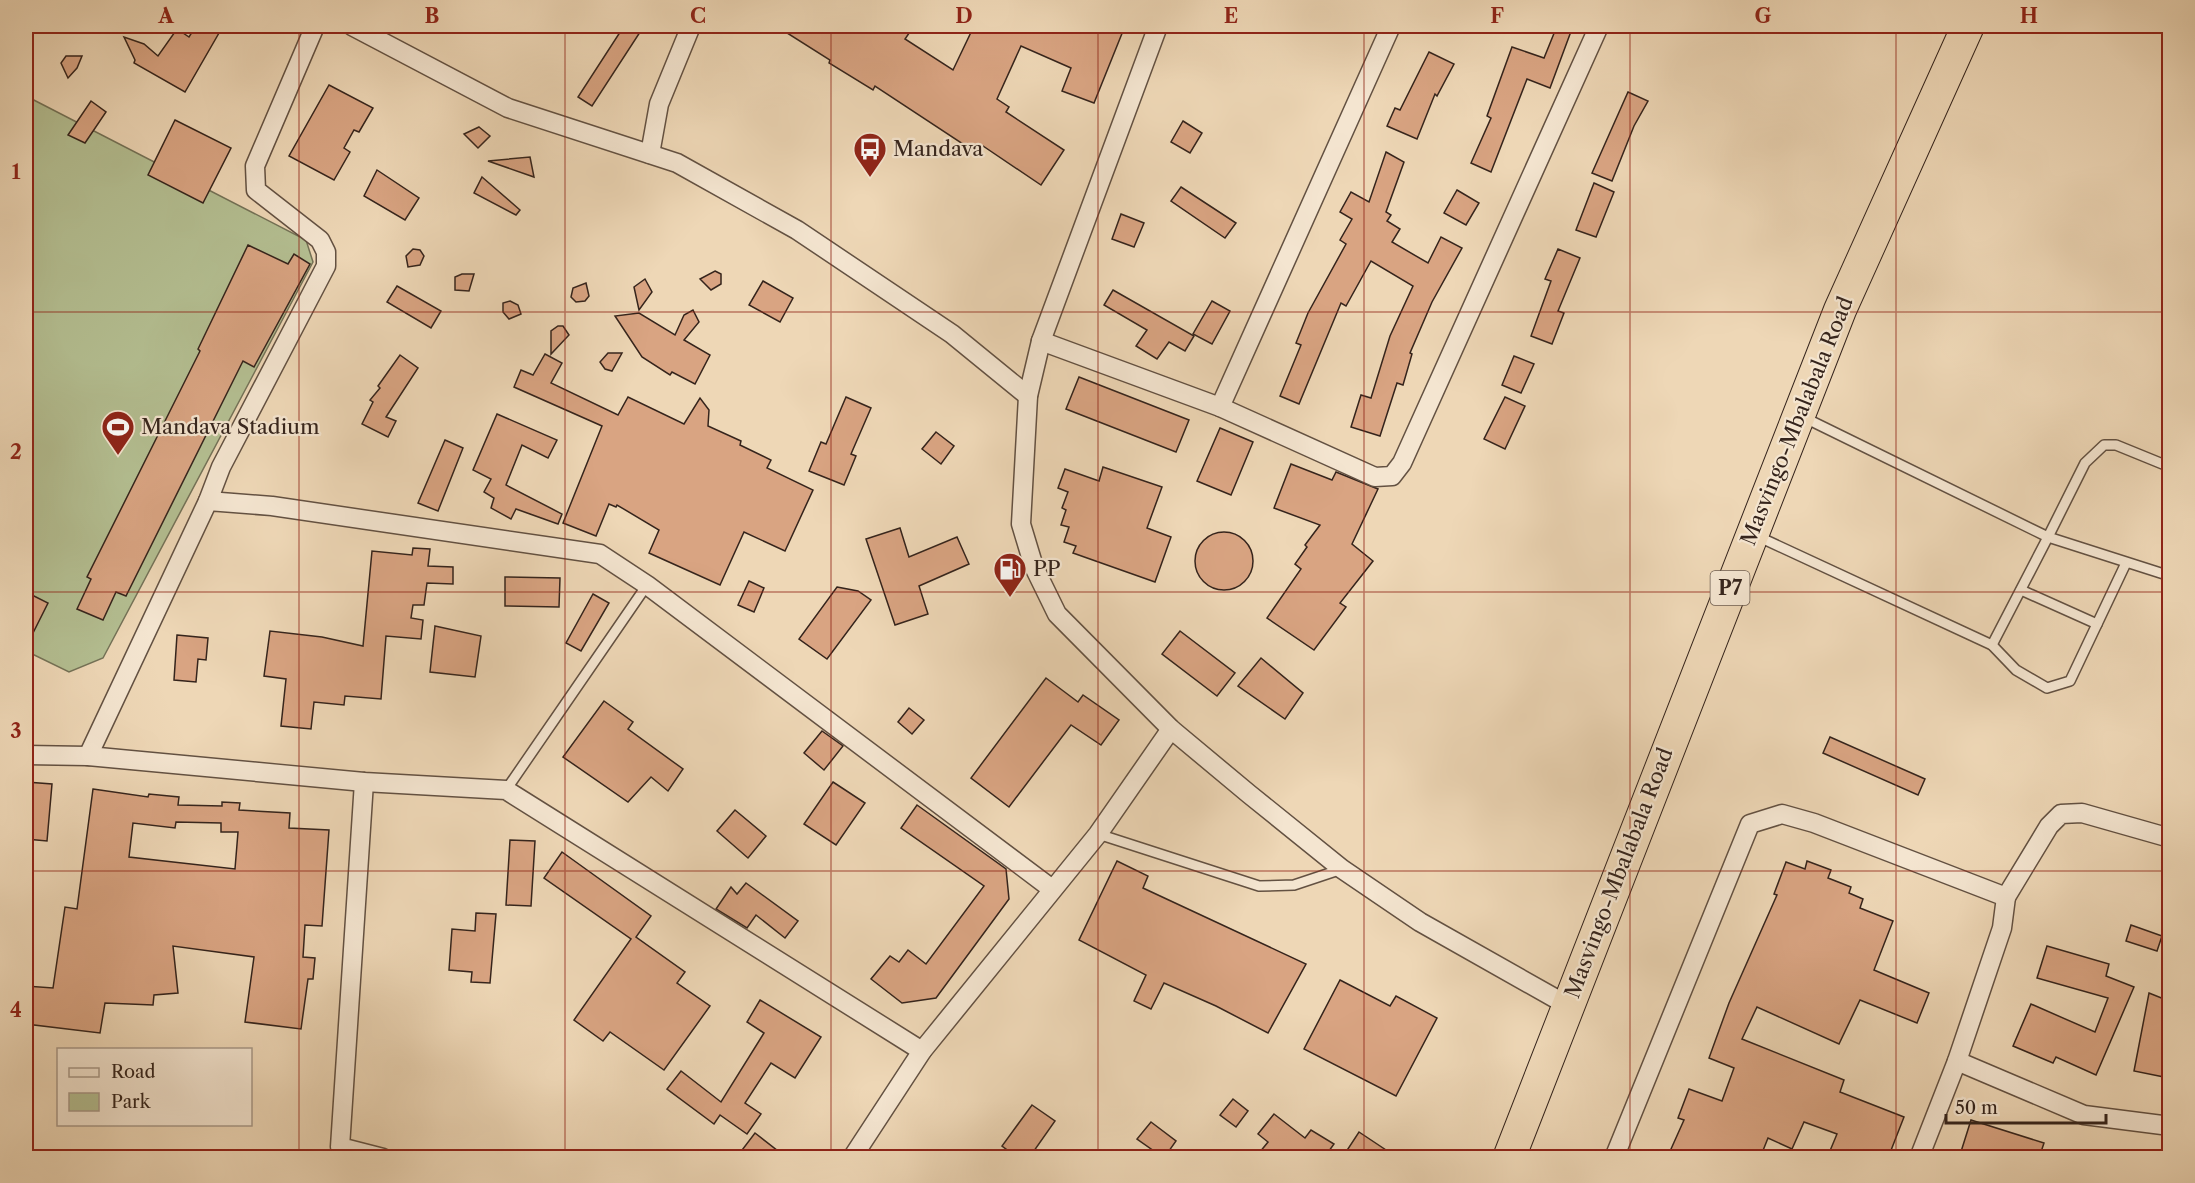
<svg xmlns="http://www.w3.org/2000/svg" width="2195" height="1183" font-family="'Libre Caslon Text',serif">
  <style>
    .green { fill: #b4bf92; stroke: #747257; stroke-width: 1.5 }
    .building { fill: #d9a482; stroke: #35241c; stroke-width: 1.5; fill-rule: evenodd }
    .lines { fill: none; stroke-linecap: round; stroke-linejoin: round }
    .service-casing { stroke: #635142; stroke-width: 12 }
    .minor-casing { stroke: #635142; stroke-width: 21 }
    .trunk-casing { stroke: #35241c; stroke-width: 34 }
    .service { stroke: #f4e5d0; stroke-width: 9 }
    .minor { stroke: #f4e5d0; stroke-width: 18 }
    .trunk { stroke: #eed7b6; stroke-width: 32 }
    .grid { fill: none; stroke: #8f2418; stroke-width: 1.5; stroke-opacity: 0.55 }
    .labels { text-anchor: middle; stroke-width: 4.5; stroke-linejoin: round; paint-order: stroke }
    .shield { fill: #f4e5d0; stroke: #6e5e52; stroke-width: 1.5 }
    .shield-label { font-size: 20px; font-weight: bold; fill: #35241c }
    .poi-label { font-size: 21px; fill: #35241c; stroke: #f4e5d0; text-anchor: start }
    .street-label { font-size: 21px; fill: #35241c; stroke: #f4e5d0 }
    .neatline { fill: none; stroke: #8f2418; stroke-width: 2 }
    .grid-label { font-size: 20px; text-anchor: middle; font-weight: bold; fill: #8f2418 }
  </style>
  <rect width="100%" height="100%" fill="#eed7b6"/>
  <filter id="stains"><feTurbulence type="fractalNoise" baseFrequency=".00333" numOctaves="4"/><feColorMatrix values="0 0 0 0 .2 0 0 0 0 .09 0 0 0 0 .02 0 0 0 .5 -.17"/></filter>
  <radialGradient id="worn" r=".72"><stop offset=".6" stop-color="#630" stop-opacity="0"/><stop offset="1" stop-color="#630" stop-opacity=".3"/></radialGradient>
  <polygon class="green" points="26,96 306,240 313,262 103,658 69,672 26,651"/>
  <g class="building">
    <polygon points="196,26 223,26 185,92 134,63 135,60 124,37 144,44 158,56 177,29 189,37"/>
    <polygon points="624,26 644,26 592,106 578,97"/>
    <polygon points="776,26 914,26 905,39 953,70 974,26 1125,26 1094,103 1062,91 1071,68 1021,46 997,99 1009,107 1006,112 1064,150 1041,185 983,146 978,154 875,86 873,90 829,63 830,60"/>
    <polygon points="1557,26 1573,26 1550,88 1527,79 1491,172 1471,163 1491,118 1487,116 1512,47 1544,58"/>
    <polygon points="1429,52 1454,64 1437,96 1435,94 1417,139 1387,126 1395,108 1400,110"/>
    <polygon points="66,56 82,56 77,68 68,78 61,63"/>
    <polygon points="329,85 373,108 359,132 354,130 344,148 350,152 334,180 289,156"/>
    <polygon points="1628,92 1648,101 1634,126 1612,181 1592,173"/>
    <polygon points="91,101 106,112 85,143 68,135"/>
    <polygon points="175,120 231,148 203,203 148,175"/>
    <polygon points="1183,121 1202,133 1190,153 1171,142"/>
    <polygon points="479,127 490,136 478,148 464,134"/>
    <polygon points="1386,152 1404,162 1386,212 1391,215 1387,221 1400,229 1392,242 1428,263 1441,237 1462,248 1432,302 1410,353 1412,354 1403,385 1397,383 1380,436 1351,427 1361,395 1371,398 1390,336 1413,286 1371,261 1346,306 1341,303 1299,404 1280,396 1301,345 1296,343 1308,313 1346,244 1340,240 1352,219 1340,212 1351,192 1369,202"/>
    <polygon points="530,157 534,177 488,161"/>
    <polygon points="377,170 419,198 405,220 364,196"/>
    <polygon points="482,177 520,210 516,215 474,193"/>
    <polygon points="1594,183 1614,192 1596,237 1576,230"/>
    <polygon points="1181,187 1236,223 1225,238 1171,201"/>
    <polygon points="1457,190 1479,203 1466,225 1444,213"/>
    <polygon points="1121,214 1144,223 1134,247 1112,239"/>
    <polygon points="248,245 288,264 294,254 310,264 254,367 243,361 126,596 116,592 103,620 77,609 91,579 87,577 200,351 198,349"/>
    <polygon points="413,249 420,250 424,256 420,265 408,267 406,256"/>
    <polygon points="1558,249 1580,258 1558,311 1564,313 1552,344 1531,336 1551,281 1545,279"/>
    <polygon points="715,271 721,274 721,284 711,290 700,279"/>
    <polygon points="462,274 474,274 469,291 455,290 455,277"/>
    <polygon points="645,279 652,292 639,310 634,287"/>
    <polygon points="763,281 793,298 780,322 749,305"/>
    <polygon points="586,283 589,296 585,301 576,302 571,297 573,288"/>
    <polygon points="397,286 441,311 431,328 387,302"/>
    <polygon points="1113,290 1194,336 1185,351 1169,342 1157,359 1136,346 1147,330 1104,305"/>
    <polygon points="510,301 518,305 521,314 509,319 503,312 503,303"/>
    <polygon points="1212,301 1230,311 1212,344 1193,334"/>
    <polygon points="693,310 699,322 684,340 710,355 695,384 672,372 670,375 642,357 615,316 639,313 675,335 684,315"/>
    <polygon points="558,326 563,326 569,335 551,354 551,331"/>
    <polygon points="608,353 622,353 612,371 605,369 600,362"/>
    <polygon points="545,354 562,363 551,383 618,415 628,397 684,424 700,398 709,410 708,426 741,441 740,445 771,460 767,468 813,490 785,551 744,532 720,585 649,553 659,530 617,505 616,507 609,504 596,536 563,523 602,426 514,387 521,370 533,375"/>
    <polygon points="400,355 418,368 386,417 396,421 388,437 362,424 373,402 370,400 380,388 378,386"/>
    <polygon points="1514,356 1534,364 1521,393 1502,385"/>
    <polygon points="1079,377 1189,420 1176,452 1066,409"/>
    <polygon points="846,397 871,408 851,454 856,456 844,485 809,471 821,442 826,444"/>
    <polygon points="1505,397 1525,406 1505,449 1484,439"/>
    <polygon points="497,414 557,440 548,458 522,445 506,485 562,514 558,524 516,509 511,519 491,508 494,498 484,492 491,479 473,470"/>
    <polygon points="1220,428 1253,442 1231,495 1197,481"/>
    <polygon points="936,432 954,446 941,464 922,449"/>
    <polygon points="445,440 463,448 438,511 418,503"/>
    <polygon points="1291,464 1332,480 1336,472 1378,489 1352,544 1373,561 1340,603 1346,607 1314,650 1267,618 1301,569 1295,564 1307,547 1305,545 1320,525 1274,508"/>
    <polygon points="1103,467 1162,487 1147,528 1171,537 1155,582 1073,553 1076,546 1064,542 1069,527 1061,525 1066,510 1062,508 1068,492 1058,488 1065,469 1099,481"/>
    <polygon points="900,528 909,557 957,537 969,564 919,586 928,614 895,625 866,539"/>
    <circle cx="1224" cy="561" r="29"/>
    <polygon points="413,548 430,549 428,566 453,567 453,584 427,583 424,605 413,605 411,618 423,620 421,639 386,636 381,699 345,696 344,705 314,702 311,729 281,726 286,679 264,676 270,631 322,637 363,646 372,551 412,555"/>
    <polygon points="505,577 560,578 559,607 505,606"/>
    <polygon points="749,581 764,588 754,612 738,605"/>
    <polygon points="837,587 858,591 871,600 827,659 799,639"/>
    <polygon points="26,592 48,603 26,647"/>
    <polygon points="593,594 609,603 581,651 566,643"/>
    <polygon points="435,626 481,636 475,677 430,672"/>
    <polygon points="1180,631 1235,673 1217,696 1162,654"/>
    <polygon points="177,635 208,638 206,660 198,659 196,682 174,680"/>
    <polygon points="1261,658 1303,693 1285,719 1238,686"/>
    <polygon points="1046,678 1078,702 1083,695 1119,720 1101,745 1071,725 1009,807 971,778"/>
    <polygon points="604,701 633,722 628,729 683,769 668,791 651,777 628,802 563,757"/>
    <polygon points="909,708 924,720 912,734 898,722"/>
    <polygon points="822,731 843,746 824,770 804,753"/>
    <polygon points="1830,737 1925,779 1918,795 1823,753"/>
    <polygon points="26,782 52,784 47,841 26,839"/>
    <polygon points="833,782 865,803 836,845 804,824"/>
    <path d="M 93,789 L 148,797 L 149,794 L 179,797 L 178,805 L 222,806 L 222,802 L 240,803 L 239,810 L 290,813 L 289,828 L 329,830 L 322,926 L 305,925 L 303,957 L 315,958 L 313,979 L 308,979 L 301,1029 L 245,1022 L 254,957 L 173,946 L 178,993 L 154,995 L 153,1005 L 105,1003 L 100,1033 L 26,1024 L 26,986 L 53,988 L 65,907 L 77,909 ZM 176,822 L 221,823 L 221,832 L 238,832 L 235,869 L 129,857 L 133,823 L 175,828 Z"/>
    <polygon points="917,805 1006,869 1009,899 936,998 902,1003 871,979 890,956 899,962 908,950 926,964 984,886 901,828"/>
    <polygon points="735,810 766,836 748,858 717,831"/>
    <polygon points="510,840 535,841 531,906 506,905"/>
    <polygon points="562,852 651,916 636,937 685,972 677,983 710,1006 664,1070 610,1032 603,1041 574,1020 631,939 544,878"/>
    <polygon points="1117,861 1148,876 1143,888 1306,964 1268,1033 1216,1006 1164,983 1151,1009 1134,1001 1146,975 1079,940"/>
    <polygon points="1807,861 1831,870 1828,878 1851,887 1849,893 1863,899 1860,908 1893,921 1874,970 1929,993 1917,1023 1860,1000 1839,1044 1757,1007 1742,1039 1844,1080 1840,1092 1904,1117 1888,1158 1827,1158 1837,1134 1804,1122 1792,1149 1768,1138 1760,1158 1667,1158 1684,1120 1678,1118 1689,1089 1722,1101 1734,1068 1709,1058 1729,1003 1777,895 1774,894 1786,862 1805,869"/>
    <polygon points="746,883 798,921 785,938 756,915 747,928 716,909 731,887 737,894"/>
    <polygon points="476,913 496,914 490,983 471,982 472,972 449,970 452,929 475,931"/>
    <polygon points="2131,925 2162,936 2157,951 2126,941"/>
    <polygon points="2047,946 2109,964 2106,976 2134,987 2096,1075 2056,1057 2053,1063 2013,1046 2031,1004 2095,1032 2108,998 2037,978"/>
    <polygon points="1340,980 1390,1006 1396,996 1437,1018 1396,1096 1304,1049"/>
    <polygon points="2149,993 2169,1001 2169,1078 2134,1071"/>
    <polygon points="760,1000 821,1037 795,1078 771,1063 745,1103 761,1114 747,1134 720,1115 714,1124 667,1089 681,1071 721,1102 764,1033 747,1022"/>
    <polygon points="1233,1099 1248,1111 1236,1127 1220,1115"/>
    <polygon points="1032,1105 1055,1121 1029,1158 1018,1158 1002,1146"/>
    <polygon points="1274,1114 1305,1138 1311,1130 1334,1144 1326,1155 1329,1158 1255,1158 1268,1142 1258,1134"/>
    <polygon points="1971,1120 2044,1143 2039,1158 1959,1158"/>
    <polygon points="1151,1122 1176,1141 1164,1158 1137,1139"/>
    <polygon points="1359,1132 1398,1158 1342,1158"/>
    <polygon points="755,1133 787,1158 736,1158"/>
  </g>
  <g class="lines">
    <defs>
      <g id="service">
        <polyline points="1803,417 2048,537 2085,463 2104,445 2116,445 2170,467"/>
        <polyline points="1757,536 1992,645 2016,670 2047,688 2070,681 2126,563"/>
        <polyline points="2021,590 2097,624"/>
        <polyline points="1992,645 2048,537 2170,576"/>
        <polyline points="506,790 647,585"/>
        <polyline points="1098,834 1259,886 1294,885 1342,869"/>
      </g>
      <g id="minor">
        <polyline points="352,26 508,108 677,163 797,230 952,334 1028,396"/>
        <polyline points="1158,26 1041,341 1028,396 1021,524 1034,567 1057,614 1171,729 1249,794 1342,869 1420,922 1567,1005"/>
        <polyline points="650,154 659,104 691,26"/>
        <polyline points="1041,341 1220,407 1375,477 1392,476 1402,463 1599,26"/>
        <polyline points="1220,407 1391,26"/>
        <polyline points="208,501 221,467 326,266 326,252 320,240 256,190 255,166 315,26"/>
        <polyline points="26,755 88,756 364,782 506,790 922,1051"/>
        <polyline points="88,756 208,501 272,506 600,554 647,585 1052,889"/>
        <polyline points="364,782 340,1147 383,1158"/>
        <polyline points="2006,897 2049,826 2061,814 2082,813 2170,838"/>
        <polyline points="1957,1061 2084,1115 2170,1126"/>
        <polyline points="852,1158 922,1051 1098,834 1171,729"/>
        <polyline points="1614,1158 1750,824 1782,814 1814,823 2006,897 2002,928 1957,1061 1919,1158"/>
      </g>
      <polyline id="trunk" points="1509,1158 1840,310 1968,26"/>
    </defs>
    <use href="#service" class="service-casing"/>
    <use href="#minor" class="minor-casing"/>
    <use href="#trunk" class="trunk-casing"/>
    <use href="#service" class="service"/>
    <use href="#minor" class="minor"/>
    <use href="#trunk" class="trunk"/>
  </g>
  <path class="grid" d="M 299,26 L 299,1158M 565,26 L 565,1158M 831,26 L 831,1158M 1098,26 L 1098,1158M 1364,26 L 1364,1158M 1630,26 L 1630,1158M 1896,26 L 1896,1158M 26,312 L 2170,312M 26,592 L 2170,592M 26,871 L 2170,871"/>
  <defs>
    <symbol id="bus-pin" viewBox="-11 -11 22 30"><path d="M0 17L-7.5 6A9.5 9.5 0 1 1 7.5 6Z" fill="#8f2418" stroke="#f4e5d0"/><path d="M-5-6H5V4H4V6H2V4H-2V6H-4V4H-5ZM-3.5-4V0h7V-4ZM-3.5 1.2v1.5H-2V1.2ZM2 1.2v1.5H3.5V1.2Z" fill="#fff"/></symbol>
    <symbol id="stadium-pin" viewBox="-11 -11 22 30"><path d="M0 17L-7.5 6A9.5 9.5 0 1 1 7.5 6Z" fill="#8f2418" stroke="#f4e5d0"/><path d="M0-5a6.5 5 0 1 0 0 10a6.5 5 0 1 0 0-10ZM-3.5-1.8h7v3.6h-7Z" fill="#fff"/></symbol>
    <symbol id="fuel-pin" viewBox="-11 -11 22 30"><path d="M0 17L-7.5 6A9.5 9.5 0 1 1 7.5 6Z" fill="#8f2418" stroke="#f4e5d0"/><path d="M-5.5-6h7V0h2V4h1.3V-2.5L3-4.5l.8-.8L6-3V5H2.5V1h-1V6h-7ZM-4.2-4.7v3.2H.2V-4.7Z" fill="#fff"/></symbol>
  </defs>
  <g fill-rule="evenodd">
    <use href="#bus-pin" x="851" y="130" width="38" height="52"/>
    <use href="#stadium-pin" x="99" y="408" width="38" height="52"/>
    <use href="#fuel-pin" x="991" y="550" width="38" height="52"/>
  </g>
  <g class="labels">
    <rect class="shield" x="1710.5" y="571" width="39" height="34" rx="4.5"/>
    <g class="shield-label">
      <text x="1730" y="595">P7</text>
    </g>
    <g class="poi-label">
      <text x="893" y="156">Mandava</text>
      <text x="141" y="434">Mandava Stadium</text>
      <text x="1033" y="576">PP</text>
    </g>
    <g class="street-label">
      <text transform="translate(1797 421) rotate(-68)" y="7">Masvingo-Mbalabala Road</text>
      <text transform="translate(1619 873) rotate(-69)" y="7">Masvingo-Mbalabala Road</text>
    </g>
  </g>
  <rect width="2195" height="1183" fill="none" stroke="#eed7b6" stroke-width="66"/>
  <rect x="57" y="1048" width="195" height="78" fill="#f4e5d0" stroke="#a89888" stroke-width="1.5"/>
  <rect x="69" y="1068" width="30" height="9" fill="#f4e5d0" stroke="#a89888" stroke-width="1.5"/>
  <text x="111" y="1078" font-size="18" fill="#35241c">Road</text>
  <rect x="69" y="1093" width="30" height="18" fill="#b4bf92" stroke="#a89888" stroke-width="1.5"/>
  <text x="111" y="1108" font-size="18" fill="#35241c">Park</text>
  <path d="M1946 1114v9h160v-9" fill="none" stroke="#35241c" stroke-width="3"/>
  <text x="1955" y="1114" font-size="18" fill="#35241c" stroke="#f4e5d0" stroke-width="4.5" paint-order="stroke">50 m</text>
  <rect x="33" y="33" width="2129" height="1117" class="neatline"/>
  <g class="grid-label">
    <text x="166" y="23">A</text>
    <text x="432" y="23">B</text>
    <text x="698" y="23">C</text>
    <text x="964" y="23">D</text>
    <text x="1231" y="23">E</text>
    <text x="1497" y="23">F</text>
    <text x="1763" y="23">G</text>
    <text x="2029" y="23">H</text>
    <text x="16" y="179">1</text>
    <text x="16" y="459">2</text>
    <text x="16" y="738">3</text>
    <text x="16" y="1017">4</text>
  </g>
  <rect width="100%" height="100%" filter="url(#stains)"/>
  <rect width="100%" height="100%" fill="url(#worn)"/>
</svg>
